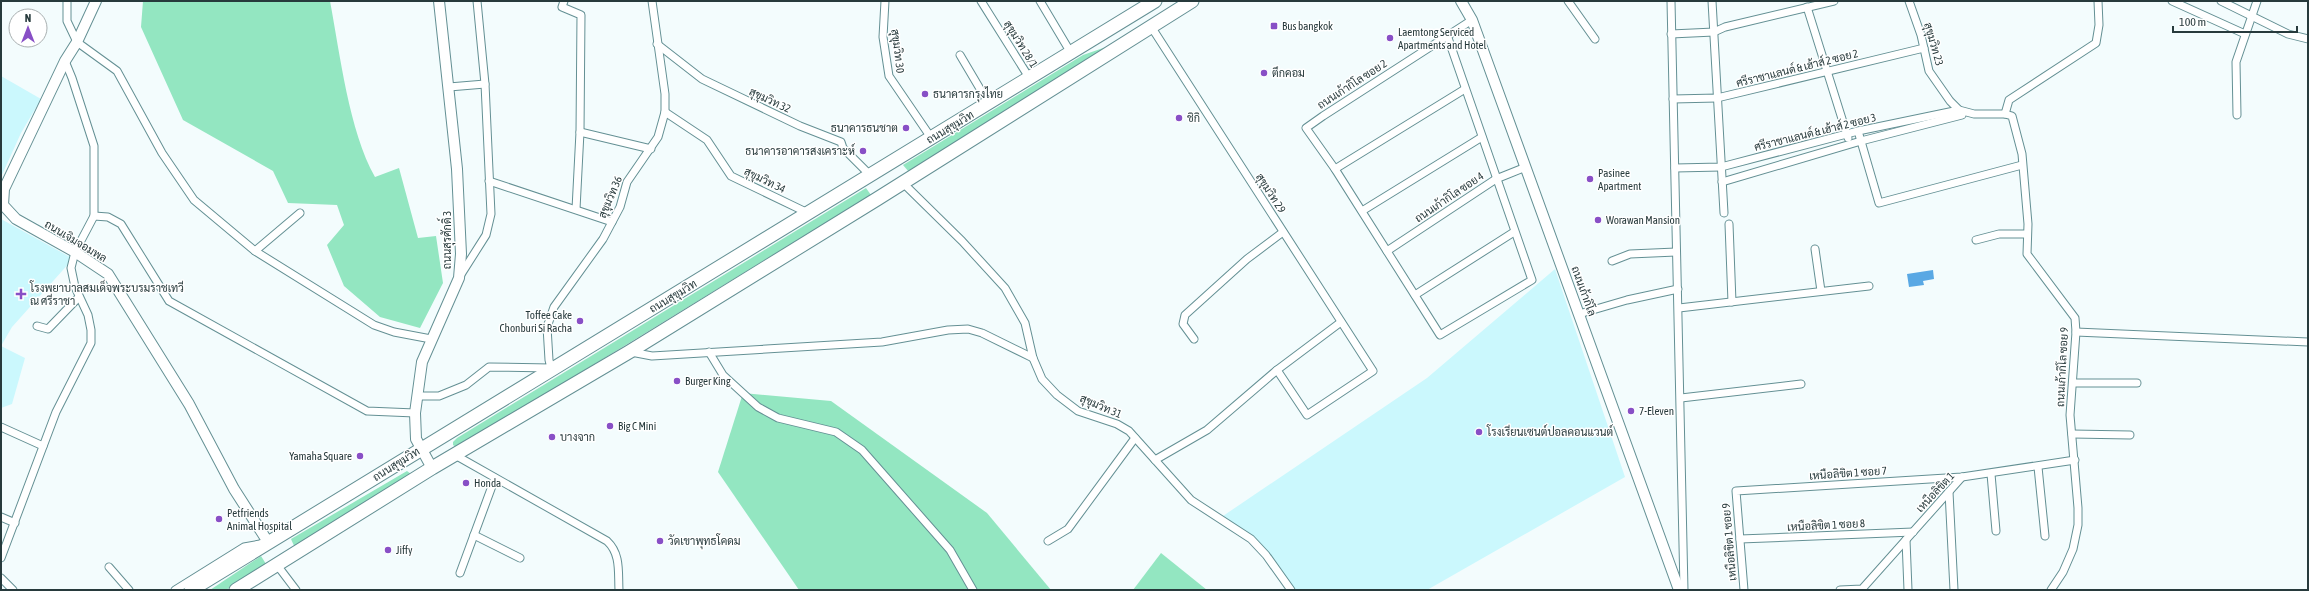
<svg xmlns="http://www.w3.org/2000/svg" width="2309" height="591" font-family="'Asap Condensed',Sarabun,sans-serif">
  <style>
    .built { fill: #cbf8fd }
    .green { fill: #93e6c1 }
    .water { fill: #59a8e4 }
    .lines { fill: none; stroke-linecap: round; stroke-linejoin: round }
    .street-casing { stroke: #649094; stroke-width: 9 }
    .secondary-casing { stroke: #649094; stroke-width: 12 }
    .highway-casing { stroke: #649094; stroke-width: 15 }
    .street { stroke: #fff; stroke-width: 7 }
    .secondary { stroke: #fff; stroke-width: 10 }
    .highway { stroke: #fff; stroke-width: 13 }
    .poi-dot { fill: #884fc6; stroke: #fff; stroke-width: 1.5 }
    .labels { text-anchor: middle; stroke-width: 3; stroke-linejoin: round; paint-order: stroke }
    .poi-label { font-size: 11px; fill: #273a3c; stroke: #fff; text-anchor: start }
    .street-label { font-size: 11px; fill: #273a3c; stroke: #fff }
  </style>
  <rect width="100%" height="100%" fill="#f3fcfd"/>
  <g class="built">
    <polygon points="1,76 41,99 21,133 1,177"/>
    <polygon points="1,219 70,257 71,261 12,327 1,346 25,358 12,404 1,408"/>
    <polygon points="1555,269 1625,477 1427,590 1292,590 1254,542 1220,518 1427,378"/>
  </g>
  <g class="green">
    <path d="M 143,1 L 330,1 C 340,54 349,131 375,177 L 399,168 L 418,238 L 436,236 L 443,283 L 420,328 L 380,317 L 344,286 L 327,245 L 344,225 L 337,205 L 288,203 L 273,171 L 183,120 L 141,27 Z"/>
    <polygon points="1106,47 909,172 903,165 1083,55"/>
    <polygon points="866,188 871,195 464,444 456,447 453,445 453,442 457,438"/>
    <polygon points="743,393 831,401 987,513 1051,590 799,590 718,472"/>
    <polygon points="407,471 411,474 295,548 291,539"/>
    <polygon points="1161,553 1207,590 1133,590"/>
    <polygon points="261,556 266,564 226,590 210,590"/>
  </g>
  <polygon class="water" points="1933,270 1934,279 1923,281 1924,285 1909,287 1907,274"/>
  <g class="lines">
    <defs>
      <g id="street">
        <polyline points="67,1 67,21 77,42 117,71 162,153 194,200 255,251 374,325 394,332 431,339"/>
        <polyline points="564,1 562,7 581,15 580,132 576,209"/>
        <polyline points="885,1 883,37 889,76 932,139"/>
        <polyline points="981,1 1030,79"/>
        <polyline points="1040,1 1071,53"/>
        <polyline points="1568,1 1595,39"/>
        <polyline points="1671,1 1684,590"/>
        <polyline points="1712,1 1724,213"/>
        <polyline points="1909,1 1921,35 1929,71 1950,101 1959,110 1974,114 2005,114 2012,116 2022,154 2028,224 2027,254 2075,318 2076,332 2070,415 2078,508 2078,525 2073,549 2063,572 2051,590"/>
        <polyline points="2172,1 2245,34"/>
        <polyline points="2221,1 2288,34 2308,39"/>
        <polyline points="1807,7 1848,138"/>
        <polyline points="1152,28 1373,371 1307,415 1277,370"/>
        <polyline points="1671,34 1714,32 1725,27 1834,1"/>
        <polyline points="1447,35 1532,280 1440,335 1335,169 1306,128 1323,116 1472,20"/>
        <polyline points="657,44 702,79 800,126 841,142 843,148 871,176"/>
        <polyline points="960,55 989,104"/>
        <polyline points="449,87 485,84"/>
        <polyline points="1673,99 1717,98 1924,48"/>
        <polyline points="665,112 707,140 731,176 808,213"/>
        <polyline points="2005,114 2009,100 2096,43 2099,25 2098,1"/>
        <polyline points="2237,115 2236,62 2257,1"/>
        <polyline points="1858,131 1879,203 2022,165"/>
        <polyline points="580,132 651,149"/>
        <polyline points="1675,168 1721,167 1858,131 1959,110"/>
        <polyline points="1335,169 1465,89"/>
        <polyline points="489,181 612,222"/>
        <polyline points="1722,182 1861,141 1962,115"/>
        <polyline points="903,183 962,241 1005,288 1025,323 1033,358 1042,379 1057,395 1078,411 1117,424 1129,431 1191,500 1251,539 1266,555 1291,590"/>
        <polyline points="1362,211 1482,137"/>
        <polyline points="94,216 108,217 121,224 169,301 367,411 415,413"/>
        <polyline points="1729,224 1732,302"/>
        <polyline points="1976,240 1999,234 2027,234"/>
        <polyline points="1815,249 1821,291"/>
        <polyline points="255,251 300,213"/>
        <polyline points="1387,251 1496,179 1526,167"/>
        <polyline points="1612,261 1630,254 1676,252"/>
        <polyline points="460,276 486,235 491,214 485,84 477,1"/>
        <polyline points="1415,295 1514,232"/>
        <polyline points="1679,308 1869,286"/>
        <polyline points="1579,314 1627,300 1678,289"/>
        <polyline points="37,326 48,329 79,297"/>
        <polyline points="2076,332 2308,342"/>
        <polyline points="1194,339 1183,324 1185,315 1247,259 1283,232"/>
        <polyline points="631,352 652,356 882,342 948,330 968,329 982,333 1033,358"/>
        <polyline points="709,352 723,375 758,407 778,418 836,432 862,450 950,550 973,590"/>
        <polyline points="2073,383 2137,383"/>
        <polyline points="418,396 439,396 466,385 489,367 551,368 549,360 547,327 554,307 603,239 620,207 627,182 658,137 665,112 665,94 652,1"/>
        <polyline points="1681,398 1801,384"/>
        <polyline points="1,427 43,446"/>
        <polyline points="2072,434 2130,435"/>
        <path d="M 455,455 L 607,541 C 621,554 618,572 619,590"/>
        <polyline points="1155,460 1207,430 1277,370 1341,322"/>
        <polyline points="2038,467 2045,536"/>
        <polyline points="1991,474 1996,531"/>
        <polyline points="1949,492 1954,590"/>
        <polyline points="1,517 15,523"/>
        <polyline points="474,535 520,558"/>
        <polyline points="1740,539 1913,532"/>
        <polyline points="1906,540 1908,590"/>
        <polyline points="1048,541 1068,529 1135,438"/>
        <polyline points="1,558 56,412 91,343 91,330 88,315 75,287 71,268 75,252 94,216 94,146 72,78 65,61"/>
        <polyline points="277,565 296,590"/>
        <polyline points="109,567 129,590"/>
        <polyline points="460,573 495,478"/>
        <polyline points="1,578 13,590"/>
        <polyline points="175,590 244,547 260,544"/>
        <polyline points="1744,590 1736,491 1962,477 2075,460"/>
        <polyline points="1840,590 1862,589 1962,477"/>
      </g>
      <g id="secondary">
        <polyline points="96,1 77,42 65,61 4,189 3,205 16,219 75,252 108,274 189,404 234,489 268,542"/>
        <polyline points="1461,1 1472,20 1679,590"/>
        <polyline points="432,468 416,439 415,413 422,362 459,278 461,254 457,169 439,1"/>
      </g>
      <g id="highway">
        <polyline points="191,590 1155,1"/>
        <polyline points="236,590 432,468 629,352 877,199 1192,1"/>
      </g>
    </defs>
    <use href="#street" class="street-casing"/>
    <use href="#secondary" class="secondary-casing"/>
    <use href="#highway" class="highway-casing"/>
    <use href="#street" class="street"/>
    <use href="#secondary" class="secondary"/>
    <use href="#highway" class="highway"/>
  </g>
  <g class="poi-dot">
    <rect x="1270" y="22" width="8" height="8" rx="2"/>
    <circle cx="1390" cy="38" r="4"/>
    <circle cx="1264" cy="73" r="4"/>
    <circle cx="925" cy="94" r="4"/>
    <circle cx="1179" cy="118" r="4"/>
    <circle cx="906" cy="128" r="4"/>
    <circle cx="863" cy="151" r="4"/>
    <circle cx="1590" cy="179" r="4"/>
    <circle cx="1598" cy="220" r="4"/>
    <path d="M19 288h4v4h4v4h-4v4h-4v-4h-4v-4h4z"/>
    <circle cx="580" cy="321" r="4"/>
    <circle cx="677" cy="381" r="4"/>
    <circle cx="1631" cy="411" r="4"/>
    <circle cx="610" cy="426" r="4"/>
    <circle cx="1479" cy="432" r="4"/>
    <circle cx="552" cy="437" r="4"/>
    <circle cx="360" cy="456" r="4"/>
    <circle cx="466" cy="483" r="4"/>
    <circle cx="219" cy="519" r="4"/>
    <circle cx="660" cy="541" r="4"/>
    <circle cx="388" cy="550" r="4"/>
  </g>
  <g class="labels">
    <g class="poi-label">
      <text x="1282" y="30">Bus bangkok</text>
      <text x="1398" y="36">Laemtong Serviced<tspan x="1398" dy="13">Apartments and Hotel</tspan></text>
      <text x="1272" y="77">ตึกคอม</text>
      <text x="933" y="98">ธนาคารกรุงไทย</text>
      <text x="1187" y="122">ชิกิ</text>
      <text x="898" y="132" text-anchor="end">ธนาคารธนชาต</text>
      <text x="855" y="155" text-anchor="end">ธนาคารอาคารสงเคราะห์</text>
      <text x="1598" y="177">Pasinee<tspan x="1598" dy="13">Apartment</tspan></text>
      <text x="1606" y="224">Worawan Mansion</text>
      <text x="30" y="292">โรงพยาบาลสมเด็จพระบรมราชเทวี<tspan x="30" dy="13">ณ ศรีราชา</tspan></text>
      <text x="572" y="319" text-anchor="end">Toffee Cake<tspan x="572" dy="13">Chonburi Si Racha</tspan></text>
      <text x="685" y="385">Burger King</text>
      <text x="1639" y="415">7-Eleven</text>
      <text x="618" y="430">Big C Mini</text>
      <text x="1487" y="436">โรงเรียนเซนต์ปอลคอนแวนต์</text>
      <text x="560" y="441">บางจาก</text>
      <text x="352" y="460" text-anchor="end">Yamaha Square</text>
      <text x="474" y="487">Honda</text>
      <text x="227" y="517">Petfriends<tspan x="227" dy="13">Animal Hospital</tspan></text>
      <text x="668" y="545">วัดเขาพุทธโคดม</text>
      <text x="396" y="554">Jiffy</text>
    </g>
    <g class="street-label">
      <text transform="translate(1021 44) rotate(58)" y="4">สุขุมวิท 28/1</text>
      <text transform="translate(1934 44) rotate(74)" y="4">สุขุมวิท 23</text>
      <text transform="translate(898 51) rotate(83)" y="4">สุขุมวิท 30</text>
      <text transform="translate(1797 68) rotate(-14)" y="4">ศรีราชาแลนด์ &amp; เฮ้าส์ 2 ซอย 2</text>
      <text transform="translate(1352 84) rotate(-33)" y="4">ถนนเก้ากิโล ซอย 2</text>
      <text transform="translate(770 100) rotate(25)" y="4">สุขุมวิท 32</text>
      <text transform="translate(950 127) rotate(-31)" y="4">ถนนสุขุมวิท</text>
      <text transform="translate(1815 132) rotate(-14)" y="4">ศรีราชาแลนด์ &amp; เฮ้าส์ 2 ซอย 3</text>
      <text transform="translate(765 180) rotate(26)" y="4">สุขุมวิท 34</text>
      <text transform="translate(1271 193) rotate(57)" y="4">สุขุมวิท 29</text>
      <text transform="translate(610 197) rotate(-67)" y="4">สุขุมวิท 36</text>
      <text transform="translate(1449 197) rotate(-34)" y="4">ถนนเก้ากิโล ซอย 4</text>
      <text transform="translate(447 240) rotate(-90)" y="4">ถนนสุรศักดิ์ 3</text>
      <text transform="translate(76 241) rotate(31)" y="4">ถนนเจิมจอมพล</text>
      <text transform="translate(1584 291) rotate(70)" y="4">ถนนเก้ากิโล</text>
      <text transform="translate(673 296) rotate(-31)" y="4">ถนนสุขุมวิท</text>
      <text transform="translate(2062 367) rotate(-87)" y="4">ถนนเก้ากิโล ซอย 9</text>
      <text transform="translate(1101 406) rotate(23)" y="4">สุขุมวิท 31</text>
      <text transform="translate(396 464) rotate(-32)" y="4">ถนนสุขุมวิท</text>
      <text transform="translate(1848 473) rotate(-4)" y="4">เหนือลิขิต 1 ซอย 7</text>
      <text transform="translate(1935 492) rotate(-47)" y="4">เหนือลิขิต 1</text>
      <text transform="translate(1826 525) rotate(-3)" y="4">เหนือลิขิต 1 ซอย 8</text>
      <text transform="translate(1729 542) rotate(-95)" y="4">เหนือลิขิต 1 ซอย 9</text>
    </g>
  </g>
  <rect width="2309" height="591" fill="none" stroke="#273a3c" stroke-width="4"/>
  <g transform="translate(28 28)"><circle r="19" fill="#ffffff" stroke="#a9b0b1"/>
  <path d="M0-3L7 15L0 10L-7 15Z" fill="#884fc6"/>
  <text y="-6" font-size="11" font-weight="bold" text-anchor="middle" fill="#273a3c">N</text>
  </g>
  <path d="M2173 26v6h124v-6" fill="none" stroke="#273a3c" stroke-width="2"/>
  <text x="2179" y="26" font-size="12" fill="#273a3c" stroke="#ffffff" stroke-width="3" paint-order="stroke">100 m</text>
</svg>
